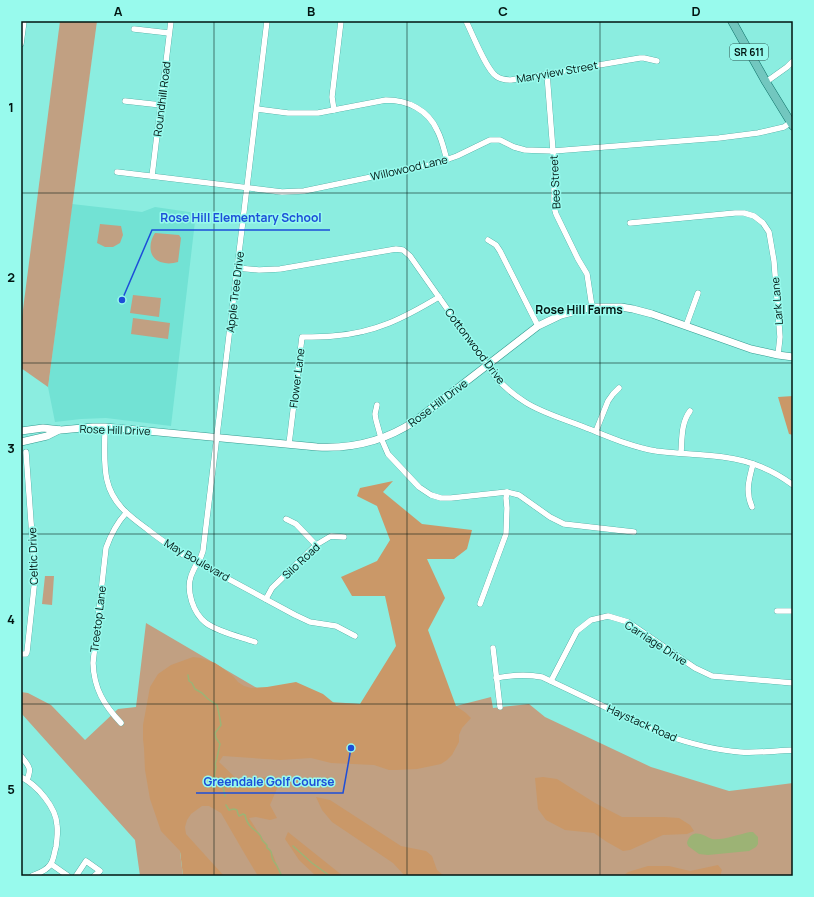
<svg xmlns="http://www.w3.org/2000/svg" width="814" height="897" font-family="Manrope,sans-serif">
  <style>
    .built { fill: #72e2d4 }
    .green { fill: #c1a082 }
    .forest { fill: #ca9868 }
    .water { fill: #9cb375 }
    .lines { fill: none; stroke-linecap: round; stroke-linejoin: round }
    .stream { stroke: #9cb375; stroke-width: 1.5 }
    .minor-casing { stroke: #349b90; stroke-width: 6 }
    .tertiary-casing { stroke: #349b90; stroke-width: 8 }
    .primary-casing { stroke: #0d7067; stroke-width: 9 }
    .minor { stroke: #fff; stroke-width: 5.5 }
    .tertiary { stroke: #fff; stroke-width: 7 }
    .primary { stroke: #72c7bf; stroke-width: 8 }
    .grid { fill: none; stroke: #011411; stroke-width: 1; stroke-opacity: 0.55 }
    .labels { text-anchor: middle; stroke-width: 3; stroke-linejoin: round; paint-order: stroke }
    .shield { fill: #98faed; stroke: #2e5953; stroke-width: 1 }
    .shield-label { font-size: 10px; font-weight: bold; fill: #011411 }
    .street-label { font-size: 11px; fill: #011411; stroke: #98faed }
    .neighbourhood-label { font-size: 12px; font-weight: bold; fill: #011411; stroke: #98faed }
    .leader { fill: none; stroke: #1d4ed8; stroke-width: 1.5 }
    .callout-dot { fill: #1d4ed8; stroke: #98faed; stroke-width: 1.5 }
    .callout-label { font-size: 12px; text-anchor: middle; font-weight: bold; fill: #1d4ed8; stroke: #98faed; stroke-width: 3; stroke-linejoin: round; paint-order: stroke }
    .neatline { fill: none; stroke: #011411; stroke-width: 1.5 }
    .grid-label { font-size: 13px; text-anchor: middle; font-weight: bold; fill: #011411 }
  </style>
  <rect width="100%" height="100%" fill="#8bede0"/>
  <polygon class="built" points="72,204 142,212 155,207 196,213 171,426 106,418 81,419 55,422 48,387"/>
  <g class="green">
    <polygon points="60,21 97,21 48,387 21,368 21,325"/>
    <polygon points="100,224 121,226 123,235 120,243 113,247 105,247 97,243"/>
    <path d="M 155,233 L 179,235 L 181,238 L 178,262 C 174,263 169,264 165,263 C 149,261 147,245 155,233 Z"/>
    <polygon points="133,295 161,298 159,317 130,313"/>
    <polygon points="133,318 170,323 168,339 131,334"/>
    <polygon points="45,576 54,576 52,605 42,604"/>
    <polygon points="146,623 274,698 360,704 456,706 491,697 493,708 529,704 545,717 651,767 729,791 793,783 793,876 208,876 180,852 183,876 140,876 135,840 21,713 21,692 28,693 51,705 85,740 118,709 136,707"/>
  </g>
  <g class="forest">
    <polygon points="793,396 793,435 789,434 778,397"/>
    <polygon points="393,481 383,492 422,524 472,530 467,549 454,559 427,559 445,598 428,630 456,706 466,713 471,718 462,728 459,735 459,742 452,755 447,760 441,764 417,769 396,770 389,770 374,765 331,763 311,758 280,760 223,756 219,762 241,783 248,784 253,779 267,777 275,779 278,786 270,805 277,818 270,820 256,817 249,818 273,855 281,876 258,876 243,851 221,813 209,806 202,806 191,814 187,820 185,827 186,834 224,876 183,876 180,851 161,831 150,799 145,770 144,748 143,739 143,725 150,687 158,674 171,665 193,657 201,658 215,663 221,667 233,676 238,682 244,686 251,688 267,687 296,682 323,694 334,703 360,704 396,646 385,596 352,596 341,577 377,561 390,540 377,506 357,496 360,488"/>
    <polygon points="543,777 557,779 595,803 622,817 664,817 679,818 690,825 694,831 687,834 663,835 630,850 623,851 607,842 594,833 565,830 546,820 538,809 535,778"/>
    <polygon points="316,797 330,800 401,846 426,851 432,856 437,870 444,876 405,876 393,863 332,822 322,810"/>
    <polygon points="288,832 343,876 316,876 299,860 285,839"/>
    <polygon points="718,865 722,870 720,876 623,876 628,872 648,866 669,866 690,871"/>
  </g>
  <path class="water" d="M 750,832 L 753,832 L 758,837 L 758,844 L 756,847 L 749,851 L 708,855 L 699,854 L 688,846 L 687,843 C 688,839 690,835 694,834 C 699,832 707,837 712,839 C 721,841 740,834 750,832 Z"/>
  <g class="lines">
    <g class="stream">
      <path d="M 188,675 L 189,681 L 192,683 L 195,689 L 202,693 L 208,699 L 217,705 L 219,714 L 221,725 L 215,733 L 216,738 L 220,744 C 218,751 218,757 215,764 L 216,767 C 213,777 214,782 223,787 L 225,796"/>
      <path d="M 226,805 L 229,810 L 234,809 L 237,810 L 238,814 L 239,816 L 243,814 L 245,815 C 246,820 248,824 251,827 C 256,832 261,833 262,840 L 267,845 L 267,848 C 274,852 270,854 273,860 C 274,862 276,864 277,866 C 279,870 280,873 282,876"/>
      <polyline points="293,846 312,863 330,876"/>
    </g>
    <defs>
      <g id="minor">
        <path d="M 466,21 C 472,33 486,69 496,76 C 500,79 505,80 511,80 L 640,58 L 644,58 L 657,61"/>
        <polyline points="134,29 169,33"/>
        <polyline points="21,44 24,21"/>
        <polyline points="547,74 554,164 554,207 556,214 578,259 587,274 592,307"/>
        <polyline points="766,82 787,67 793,61"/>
        <polyline points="125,101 161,105"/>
        <path d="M 257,109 L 288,113 L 318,113 L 386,100 C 408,100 428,110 437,130 C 442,139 444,150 447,160"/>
        <polyline points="334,110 332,97 341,21"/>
        <polyline points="117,172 282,192 304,191 434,164 457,156 490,140 500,140 514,147 525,150 553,151 719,138 758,133 784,127 791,122"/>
        <polyline points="152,176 171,21"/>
        <polyline points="630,223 735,213 744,213 754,216 763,223 769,232 774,261 780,337 778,355"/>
        <polyline points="488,240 496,245 500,251 538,326"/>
        <path d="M 237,268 L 259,270 L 280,269 L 396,249 L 403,250 L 410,256 L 493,374 C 502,385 512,394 525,402 C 542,413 564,419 584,427 C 607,436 631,447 656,451 C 678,454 701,454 723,457 C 748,460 773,470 793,485"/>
        <polyline points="686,326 698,293"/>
        <polyline points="377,405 375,414 376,420 381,438 388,454 419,487 431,495 441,498 451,498 507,492 519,495 550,517 564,524 634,532"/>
        <path d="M 105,427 C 105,444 103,463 107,480 C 112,503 129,516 147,529 C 158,538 170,546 182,554 L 295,615 L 310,622 L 336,626 L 355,636"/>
        <polyline points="596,431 608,401 613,394 619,388"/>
        <path d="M 289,444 L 302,337 C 312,337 323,337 333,336 C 375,333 404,318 439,297"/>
        <path d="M 681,453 C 682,439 681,423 690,411"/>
        <path d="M 752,507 C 745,491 749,480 753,464"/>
        <polyline points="286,519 296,524 316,545"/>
        <path d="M 198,562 C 195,566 193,571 191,576 C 186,591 193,613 206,623 C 218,632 241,637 255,642"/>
        <polyline points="199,562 203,551 267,21"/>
        <polyline points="266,599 272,588 316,545 331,536 344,537"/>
        <polyline points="480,604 506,534 507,508 506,498 507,492"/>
        <polyline points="777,611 793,611"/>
        <polyline points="493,648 494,656 500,707"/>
        <polyline points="21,654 26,654 27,652 35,578 26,452"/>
        <path d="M 496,678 C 512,675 527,674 542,677 L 662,734 C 688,743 713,750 740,752 C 758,753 776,751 793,750"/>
        <polyline points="551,681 577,631 591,620 608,616 628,622 695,668 712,676 793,683"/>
        <path d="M 121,723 C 104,705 94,689 93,663 L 106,548 C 111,534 116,524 126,513"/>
        <path d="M 21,756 C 29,767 32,767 27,780"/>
        <path d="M 21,777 C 37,785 56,807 57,825 C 58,832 57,840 56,847 C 54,853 54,860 50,865 C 46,871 39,873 32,876"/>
        <polyline points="51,864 68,876"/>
        <polyline points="76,876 86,861 100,871 94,876"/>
      </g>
      <g id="tertiary">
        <path d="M 21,431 L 43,428 L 61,430 L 93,427 L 105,427 L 317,447 C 353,449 385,441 415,421 L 538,326 L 561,315 L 592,307 L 621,307 L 633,309 L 652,314 L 751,349 L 778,355 L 793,357"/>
        <polyline points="21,442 47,436 59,430"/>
      </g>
      <polyline id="primary" points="732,21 766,82 793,126"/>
    </defs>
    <use href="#minor" class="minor-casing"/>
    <use href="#tertiary" class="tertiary-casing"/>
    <use href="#primary" class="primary-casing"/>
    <use href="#minor" class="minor"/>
    <use href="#tertiary" class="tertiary"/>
    <use href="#primary" class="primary"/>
  </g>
  <path class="grid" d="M 214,21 L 214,876M 407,21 L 407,876M 600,21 L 600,876M 21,193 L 793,193M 21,363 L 793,363M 21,534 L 793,534M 21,704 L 793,704"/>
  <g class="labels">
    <rect class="shield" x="730" y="44" width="38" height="16" rx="3"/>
    <g class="shield-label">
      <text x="749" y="56">SR 611</text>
    </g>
    <g class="street-label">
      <text transform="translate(557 72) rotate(-10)" y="4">Maryview Street</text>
      <text transform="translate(162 99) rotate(-83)" y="4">Roundhill Road</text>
      <text transform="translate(409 168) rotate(-13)" y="4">Willowood Lane</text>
      <text transform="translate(555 182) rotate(-93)" y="4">Bee Street</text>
      <text transform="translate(235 292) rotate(-83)" y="4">Apple Tree Drive</text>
      <text transform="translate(777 301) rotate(-95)" y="4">Lark Lane</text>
      <text transform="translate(475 346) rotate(53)" y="4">Cottonwood Drive</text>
      <text transform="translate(297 378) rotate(-83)" y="4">Flower Lane</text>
      <text transform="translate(438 403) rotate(-37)" y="4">Rose Hill Drive</text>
      <text transform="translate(115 430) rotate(2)" y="4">Rose Hill Drive</text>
      <text transform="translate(33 556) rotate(-92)" y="4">Celtic Drive</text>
      <text transform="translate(197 560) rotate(30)" y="4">May Boulevard</text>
      <text transform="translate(301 561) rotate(-43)" y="4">Silo Road</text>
      <text transform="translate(98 619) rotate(-83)" y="4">Treetop Lane</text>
      <text transform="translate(656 643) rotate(33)" y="4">Carriage Drive</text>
      <text transform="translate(642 723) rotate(24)" y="4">Haystack Road</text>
    </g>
    <g class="neighbourhood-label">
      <text x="579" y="314">Rose Hill Farms</text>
    </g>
  </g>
  <path class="leader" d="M122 300L152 230H330M351 748L343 793H196"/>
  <g class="callout-dot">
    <circle cx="122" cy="300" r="4"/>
    <circle cx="351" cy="748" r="4"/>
  </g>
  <g class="callout-label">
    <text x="241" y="222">Rose Hill Elementary School</text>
    <text x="269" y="786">Greendale Golf Course</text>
  </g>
  <rect width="814" height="897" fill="none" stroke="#98faed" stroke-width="44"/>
  <rect x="22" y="22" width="770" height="853" class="neatline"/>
  <g class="grid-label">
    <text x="118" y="16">A</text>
    <text x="311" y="16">B</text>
    <text x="503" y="16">C</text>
    <text x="696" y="16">D</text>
    <text x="11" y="112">1</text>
    <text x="11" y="282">2</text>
    <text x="11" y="453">3</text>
    <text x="11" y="624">4</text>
    <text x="11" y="794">5</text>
  </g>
</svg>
